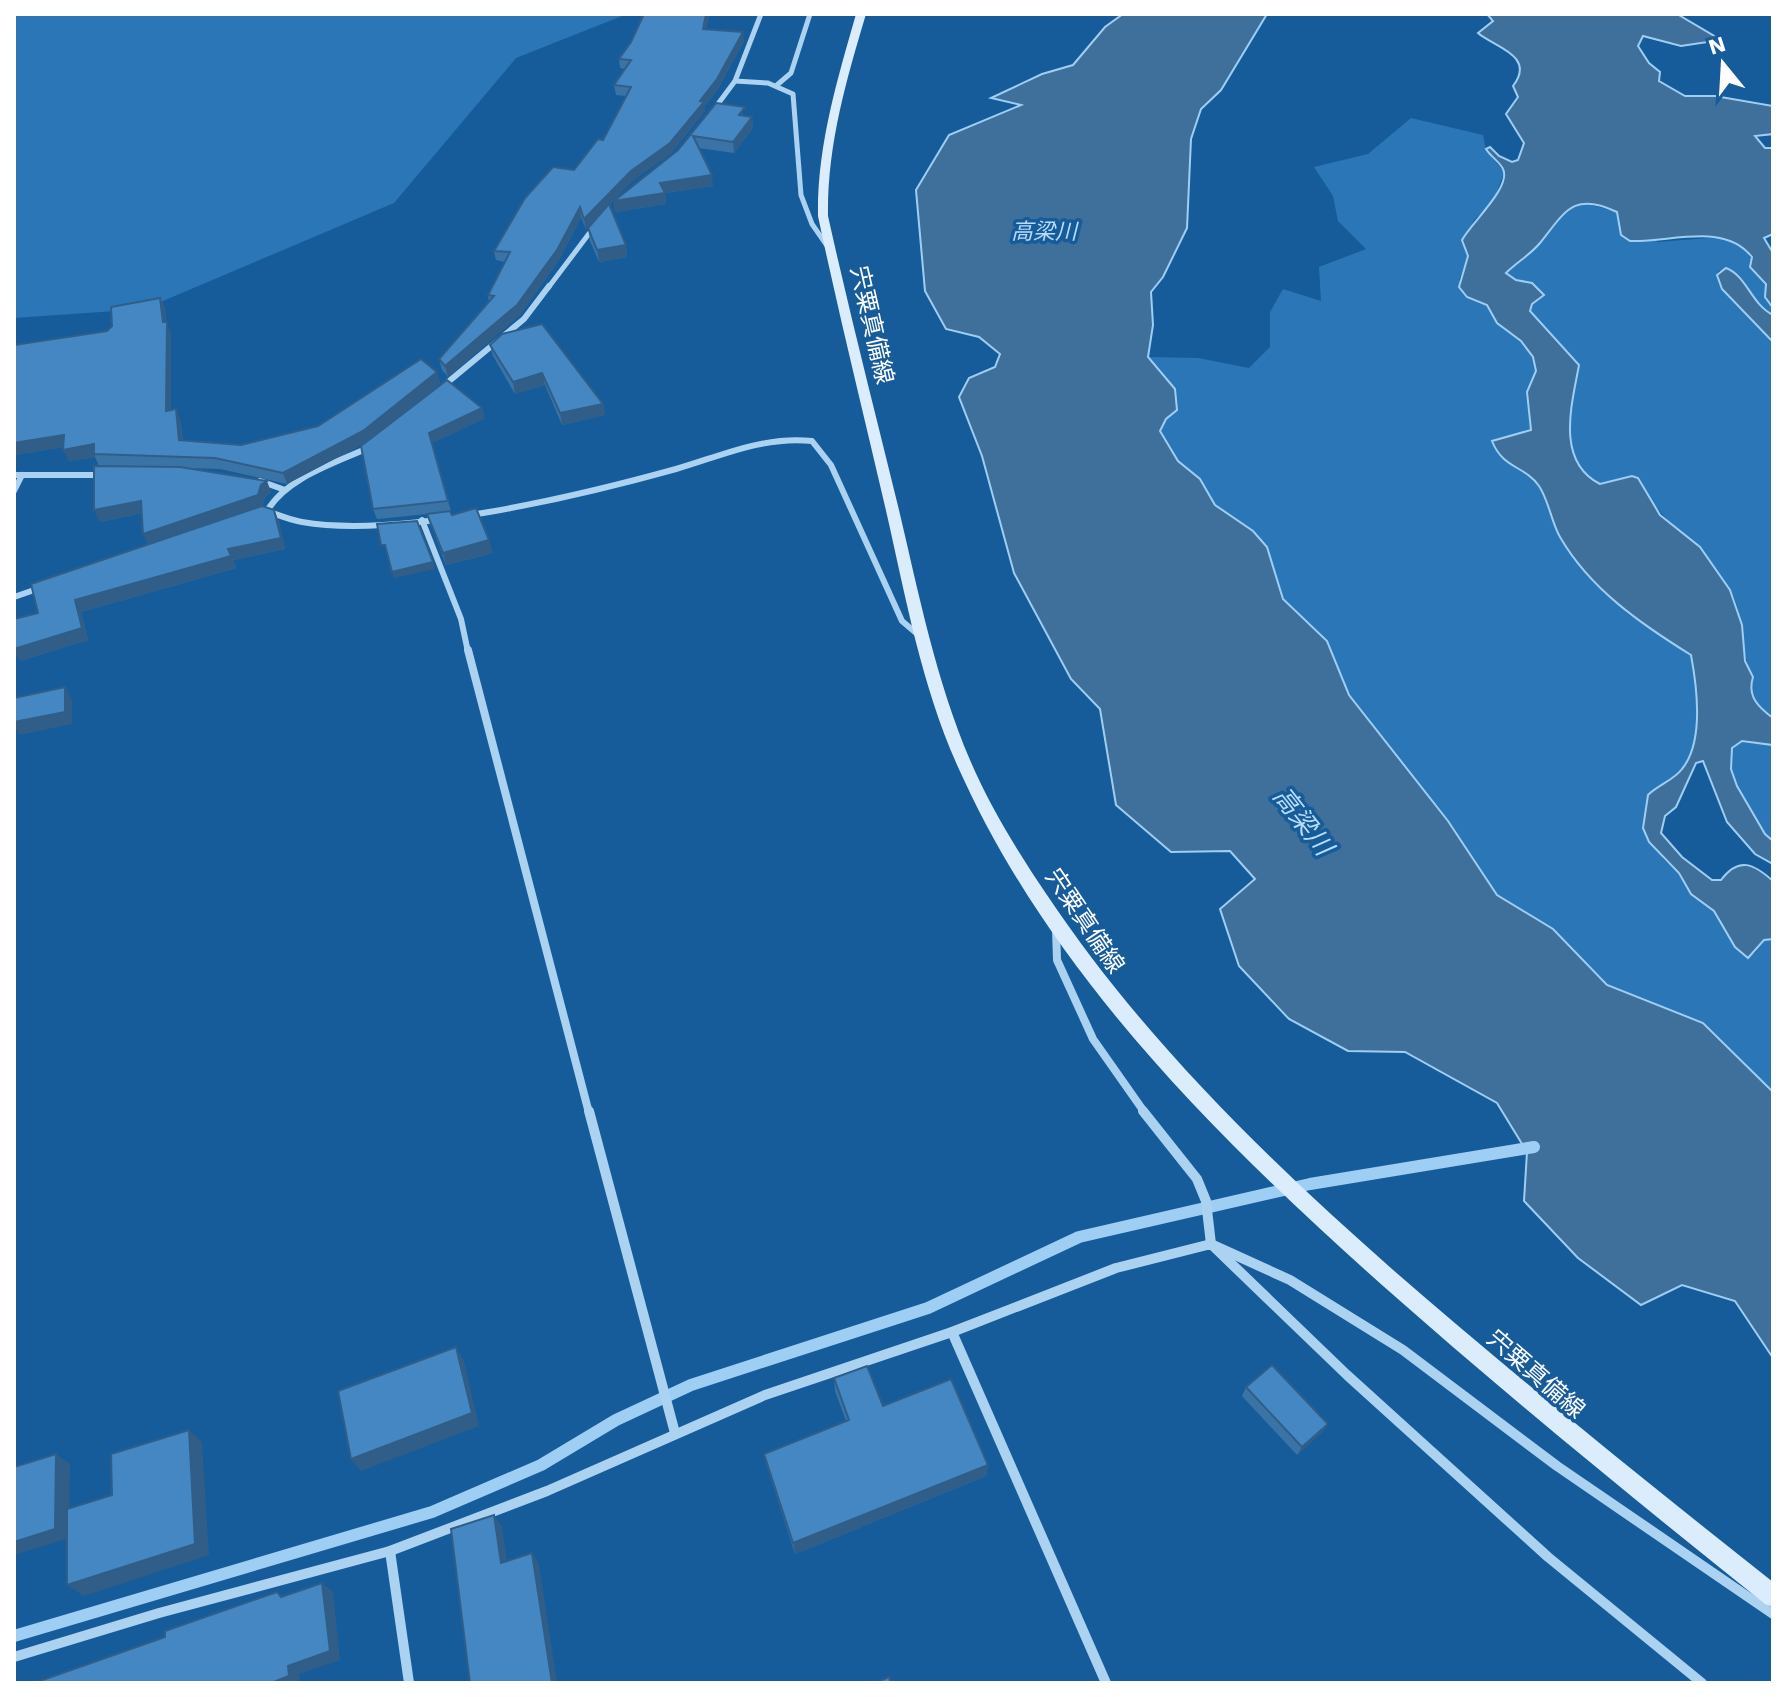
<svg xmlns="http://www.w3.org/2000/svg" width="1787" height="1697" font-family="'Work Sans','Noto Sans JP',sans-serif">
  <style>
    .green { fill: #2b76b7 }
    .water { fill: #3f6f9b; stroke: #9fcef4; stroke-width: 2 }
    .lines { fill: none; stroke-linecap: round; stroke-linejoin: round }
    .stream { stroke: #9fcef4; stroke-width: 12 }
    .street-far3 { stroke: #acd2f2; stroke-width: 5 }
    .street-far2 { stroke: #acd2f2; stroke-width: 6 }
    .street-far1 { stroke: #acd2f2; stroke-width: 8 }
    .street { stroke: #acd2f2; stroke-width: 10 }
    .secondary { fill: #dbecfc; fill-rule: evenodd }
    .wall { fill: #3a74a7 }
    .shaded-wall { fill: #305e88 }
    .building { fill: #4487c2; stroke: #305e88; stroke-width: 2 }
    .labels { text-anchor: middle; stroke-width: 7; stroke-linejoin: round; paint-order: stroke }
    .far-water-label { font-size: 22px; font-style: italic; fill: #b9dbf8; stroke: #175c9a }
    .street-label { font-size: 24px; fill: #fff; stroke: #175c9a }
    .water-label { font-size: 26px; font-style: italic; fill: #b9dbf8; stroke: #175c9a }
  </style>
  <rect width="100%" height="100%" fill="#175c9a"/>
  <g class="green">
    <polygon points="14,14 627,14 516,58 394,203 144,309 14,318"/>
    <path d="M 1411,118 L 1483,135 L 1486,150 L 1504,172 L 1494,201 L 1474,220 L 1464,249 L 1468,256 L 1459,280 L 1487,305 L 1503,329 L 1521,341 L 1533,357 L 1536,371 L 1527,392 L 1531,430 L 1492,441 L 1541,489 L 1568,549 L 1587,572 L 1628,614 L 1691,654 C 1697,686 1704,742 1682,769 C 1674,780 1658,785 1648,795 L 1663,859 L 1679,873 L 1691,894 L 1714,911 L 1735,947 L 1754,954 L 1765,940 L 1773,939 L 1773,1092 L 1703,1023 L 1607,985 L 1553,929 L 1497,896 L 1448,821 L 1349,695 L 1327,641 L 1283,599 L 1267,547 L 1253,531 L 1215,505 L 1200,479 L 1178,461 L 1160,431 L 1175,389 L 1148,357 L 1198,358 L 1249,368 L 1270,347 L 1270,312 L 1283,289 L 1321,301 L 1319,267 L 1366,249 L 1338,221 L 1333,196 L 1314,167 L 1368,154 Z"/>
    <path d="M 1584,203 L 1617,212 L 1620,228 L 1658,242 L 1721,237 L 1742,243 L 1766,285 L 1773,315 L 1752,299 L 1738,276 L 1718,271 C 1715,289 1760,325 1773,342 L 1773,718 C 1758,707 1747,696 1753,677 C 1738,649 1746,616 1729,587 C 1702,543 1659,524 1638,478 L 1632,476 L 1600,484 C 1556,461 1572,404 1579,365 L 1530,311 L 1532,283 L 1515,280 L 1506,273 L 1539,244 L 1568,207 Z"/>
    <polygon points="1742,741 1773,745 1773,841 1765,834 1737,786 1731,770 1732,748"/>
  </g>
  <g class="water">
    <polygon points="1123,14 1267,14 1221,90 1201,109 1191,139 1187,228 1163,277 1151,292 1153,325 1148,357 1175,389 1177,410 1166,419 1160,431 1178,461 1200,479 1215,505 1253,531 1267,547 1283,599 1327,641 1349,695 1448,821 1497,895 1553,929 1607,985 1703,1023 1773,1092 1773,1358 1735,1301 1682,1285 1641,1305 1578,1258 1524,1201 1527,1152 1497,1103 1405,1052 1348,1051 1289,1019 1239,966 1220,909 1255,879 1230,851 1171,852 1116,805 1100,709 1071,679 1014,573 982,456 959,397 969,378 995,367 1000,354 979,337 946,329 925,291 916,190 949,135 1021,105 991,98 1042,74 1073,65 1105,27"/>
    <path d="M 1487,14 L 1677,14 L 1721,40 L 1681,46 L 1643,36 L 1638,46 L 1649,63 L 1660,72 L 1659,81 L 1685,96 L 1715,96 L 1773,106 L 1773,134 L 1755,136 L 1765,148 L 1773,148 L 1773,234 L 1764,238 L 1773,253 L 1773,308 L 1765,297 L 1766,284 L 1750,267 L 1752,257 C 1724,221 1669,243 1630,241 L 1621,235 L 1617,212 C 1573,191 1565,212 1540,243 C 1530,255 1517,262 1506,273 L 1516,280 L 1532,283 L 1544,295 L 1532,304 L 1530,311 L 1579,365 C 1572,404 1555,461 1600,484 L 1632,476 L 1638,478 L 1660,515 L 1700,547 L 1730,590 L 1742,625 L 1745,661 L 1753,677 C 1747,696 1758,707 1773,718 L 1773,745 L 1742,741 L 1732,748 L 1731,769 L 1737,786 L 1765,834 L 1773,841 L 1773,864 L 1755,854 L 1727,822 L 1703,761 L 1696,763 L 1676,807 L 1665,816 L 1661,833 L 1682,857 L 1712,880 L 1721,880 C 1739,856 1754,864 1773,881 L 1773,939 L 1764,940 L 1748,958 L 1735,947 L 1714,911 L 1691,894 L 1679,873 L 1649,842 L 1643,828 L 1648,795 C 1658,785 1674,780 1682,769 C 1704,742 1697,687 1691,655 C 1641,624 1590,589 1560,537 C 1551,521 1549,501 1539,486 C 1524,465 1503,469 1492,441 L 1531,430 L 1527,392 L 1536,371 L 1533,357 L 1521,341 L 1497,323 L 1487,305 L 1467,297 L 1459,287 L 1468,256 L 1462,240 C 1470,224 1512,187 1503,169 C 1500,162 1490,156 1486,149 L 1490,147 L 1499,156 L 1512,162 L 1518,160 L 1524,143 L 1506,114 L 1518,97 L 1513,86 C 1537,55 1492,46 1478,33 L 1493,21 Z"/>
    <path d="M 1726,268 C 1747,276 1751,304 1773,315 L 1773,342 L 1722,289 L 1717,275 Z"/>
  </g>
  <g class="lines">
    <polyline class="stream" points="14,1636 432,1512 541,1465 616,1420 691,1385 928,1308 1079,1237 1310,1184 1534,1147"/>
    <g class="street-far3">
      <polyline points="735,81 768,83 793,94 801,195 812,224 830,250"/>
      <polyline points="777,85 791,73 810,14"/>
      <polyline points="712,112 735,81 761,14"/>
      <polyline points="548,288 594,227"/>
    </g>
    <g class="street-far2">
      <polyline points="442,387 524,319 549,286"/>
      <path d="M 370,447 C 336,463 287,477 267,511 C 278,515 290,520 302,522 C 399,539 579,496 676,469 C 721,456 763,436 812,441 L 831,465 L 902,621 L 922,638"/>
      <polyline points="14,475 102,475"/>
      <polyline points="260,481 285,490"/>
      <polyline points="14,491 22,475"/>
      <polyline points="422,520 461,619 468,652"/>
      <polyline points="14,597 40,588"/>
    </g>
    <g class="street-far1">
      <polyline points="468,650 589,1113"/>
      <polyline points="1056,929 1057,960 1093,1039 1145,1113"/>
    </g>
    <g class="street">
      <polyline points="589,1111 675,1433"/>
      <polyline points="1143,1111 1197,1179 1206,1201 1211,1244 1347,1375 1548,1557 1702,1683"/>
      <polyline points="952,1332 1106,1683"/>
      <polyline points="390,1551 409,1683"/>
      <polyline points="14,1657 159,1613 390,1551 547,1491 765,1395 952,1332 1116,1268 1211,1244 1290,1280 1403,1350 1557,1466 1773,1614"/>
    </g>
    <path class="secondary" d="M 856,14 L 866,14 C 846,81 827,146 828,216 C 850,315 875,412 899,510 C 919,595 936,680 970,760 C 990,807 1018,852 1047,895 C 1142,1037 1264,1156 1392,1269 C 1516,1377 1644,1480 1773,1582 L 1773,1607 L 1765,1604 C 1635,1500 1506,1395 1382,1285 C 1216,1137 1050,973 958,767 C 922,687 906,599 887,515 C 864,415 839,316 818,216 C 817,146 837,81 856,14 Z"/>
  </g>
  <g class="wall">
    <polygon points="644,14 709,14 706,29 744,41 718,89 705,106 705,111 671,153 632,181 610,204 626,245 627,257 599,262 590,241 588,228 605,209 586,229 581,217 559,260 520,315 448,377 442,370 439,359 489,302 488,295 505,262 496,260 494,251 603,140 626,96 616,95 614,85 625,69 620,68 619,59 631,42"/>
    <polygon points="716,103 746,116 752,117 753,128 734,153 699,148 713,186 665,193 666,204 615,212 614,201 678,150"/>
    <polygon points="160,298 165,309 166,322 171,333 171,410 180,420 183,441 241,445 318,426 437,372 440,383 367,442 287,484 220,469 190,468 271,492 265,497 262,506 274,510 279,522 285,549 233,560 236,568 81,612 88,640 20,661 38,613 148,544 142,513 100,522 127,467 99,466 95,457 69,461 63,447 14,455 14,345 107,331"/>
    <polygon points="490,345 603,404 605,415 562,425 545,385 515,394 493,356"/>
    <polygon points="485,418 432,443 452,515 493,553 446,565 427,514 377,519 373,509 361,446"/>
    <polygon points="834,1378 988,1465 986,1476 795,1554 767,1466 764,1454 846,1421 835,1391"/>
    <polygon points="1246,1387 1328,1424 1322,1432 1297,1455 1242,1396"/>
  </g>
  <g class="shaded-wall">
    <polygon points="706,14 709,14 704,38 703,29"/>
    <polygon points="743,32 744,41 718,89 705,106 705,111 671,153 632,181 586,229 584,219 700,101"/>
    <polygon points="752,117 753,128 734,153 733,142"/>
    <polygon points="712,175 713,186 665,193 666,204 615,212 614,201 660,183"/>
    <polygon points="580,207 581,217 559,260 520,315 448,377 445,366"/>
    <polygon points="626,245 627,257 599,262 597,250"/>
    <polygon points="160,298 165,309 167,329 167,322 171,333 171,422 166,411"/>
    <polygon points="437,372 440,383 367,442 287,484 283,473"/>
    <polygon points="542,373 545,385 515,394 513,382"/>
    <polygon points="603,404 605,415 562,425 560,413"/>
    <polygon points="482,408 485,418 432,443 451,512 429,433"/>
    <polygon points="176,409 180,420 184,452 179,440"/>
    <polygon points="64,435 70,446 14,455 14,443"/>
    <polygon points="94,444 95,457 69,461 63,450"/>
    <polygon points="267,481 271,492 265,497 262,506 149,545 143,534 261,485"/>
    <polygon points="141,501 146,512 100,522 94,510"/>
    <polygon points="274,510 279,522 285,549 233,560 236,568 81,612 88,640 20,661 14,651 14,649 75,600 228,549"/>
    <polygon points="489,540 493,553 446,565 443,553"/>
    <polygon points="433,562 435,569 394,578 392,572"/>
    <polygon points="65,687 72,700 72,724 20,735 14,725 14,722"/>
    <polygon points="456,1347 464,1361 479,1426 361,1471 351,1459"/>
    <polygon points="1328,1424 1322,1432 1297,1455 1302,1447"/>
    <polygon points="189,1430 202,1442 209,1555 84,1596 67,1585"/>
    <polygon points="56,1454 70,1464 69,1538 14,1555 14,1542"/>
    <polygon points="988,1465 986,1476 795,1554 793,1543"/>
    <polygon points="494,1515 502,1527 509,1574 501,1563"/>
    <polygon points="532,1553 539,1564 557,1683 552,1683"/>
    <polygon points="322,1583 333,1592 340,1660 299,1674 300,1683 271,1683 288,1666"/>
  </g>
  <g class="building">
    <polygon points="644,14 706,14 703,29 743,32 717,79 700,101 704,102 670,143 631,171 584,219 580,207 557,250 517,305 445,366 439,359 494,296 488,295 510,252 494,251 525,198 553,167 574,170 598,139 603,140 631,87 614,85 631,60 619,59 631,42"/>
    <polygon points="716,103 745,107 739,115 752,117 733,142 693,136 712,175 660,183 665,193 614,201 678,150"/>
    <polygon points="609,204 626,245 597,250 588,228"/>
    <polygon points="160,298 163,322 167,322 166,411 176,409 179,440 241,445 318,426 421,359 437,372 363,431 283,473 215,458 94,454 94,444 63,450 64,435 14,443 14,345 107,331 112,326 111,307"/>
    <polygon points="542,324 603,404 560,413 542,373 513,382 490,345 502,334"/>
    <polygon points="447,380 482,408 429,433 448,501 373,509 361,446"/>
    <polygon points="94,466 180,467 267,481 261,485 258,495 143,534 141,501 94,510"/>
    <polygon points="262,506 274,510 281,538 228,549 231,556 75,600 82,628 14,649 14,619 38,613 31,584"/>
    <polygon points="476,508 489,540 443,553 427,514 450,511 452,515"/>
    <polygon points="417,521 433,562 392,572 385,545 381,545 377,524"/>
    <polygon points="65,687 65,712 14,722 14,698"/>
    <polygon points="456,1347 472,1413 351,1459 338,1391"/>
    <polygon points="1272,1365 1328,1424 1302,1447 1246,1387"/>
    <polygon points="867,1366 883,1406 951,1379 988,1465 793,1543 764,1454 849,1420 834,1378"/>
    <polygon points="189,1430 195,1544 67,1585 67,1509 112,1495 111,1454"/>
    <polygon points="56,1454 55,1529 14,1542 14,1467"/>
    <polygon points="494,1515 501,1563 532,1553 552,1683 470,1683 451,1529"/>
    <polygon points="322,1583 330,1651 288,1666 289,1676 271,1683 34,1683 165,1637 165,1631 277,1592 281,1597"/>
    <polygon points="889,1677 891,1683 875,1683"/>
  </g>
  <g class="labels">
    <g class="far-water-label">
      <text x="1044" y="239">高梁川</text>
    </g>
    <g class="street-label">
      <text transform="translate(872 325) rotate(77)" y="8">宍粟真備線</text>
      <text transform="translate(1085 921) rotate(56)" y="8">宍粟真備線</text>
      <text transform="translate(1536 1374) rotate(41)" y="8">宍粟真備線</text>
    </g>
    <g class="water-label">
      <text transform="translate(1303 821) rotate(52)" y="9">高梁川</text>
    </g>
  </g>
  <rect width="1787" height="1697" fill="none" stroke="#ffffff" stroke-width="32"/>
  <g transform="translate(1723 64) rotate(342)" stroke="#175c9a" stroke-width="6" paint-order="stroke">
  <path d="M0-6L14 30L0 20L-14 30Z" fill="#ffffff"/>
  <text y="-12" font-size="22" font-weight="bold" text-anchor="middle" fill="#ffffff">N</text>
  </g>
</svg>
